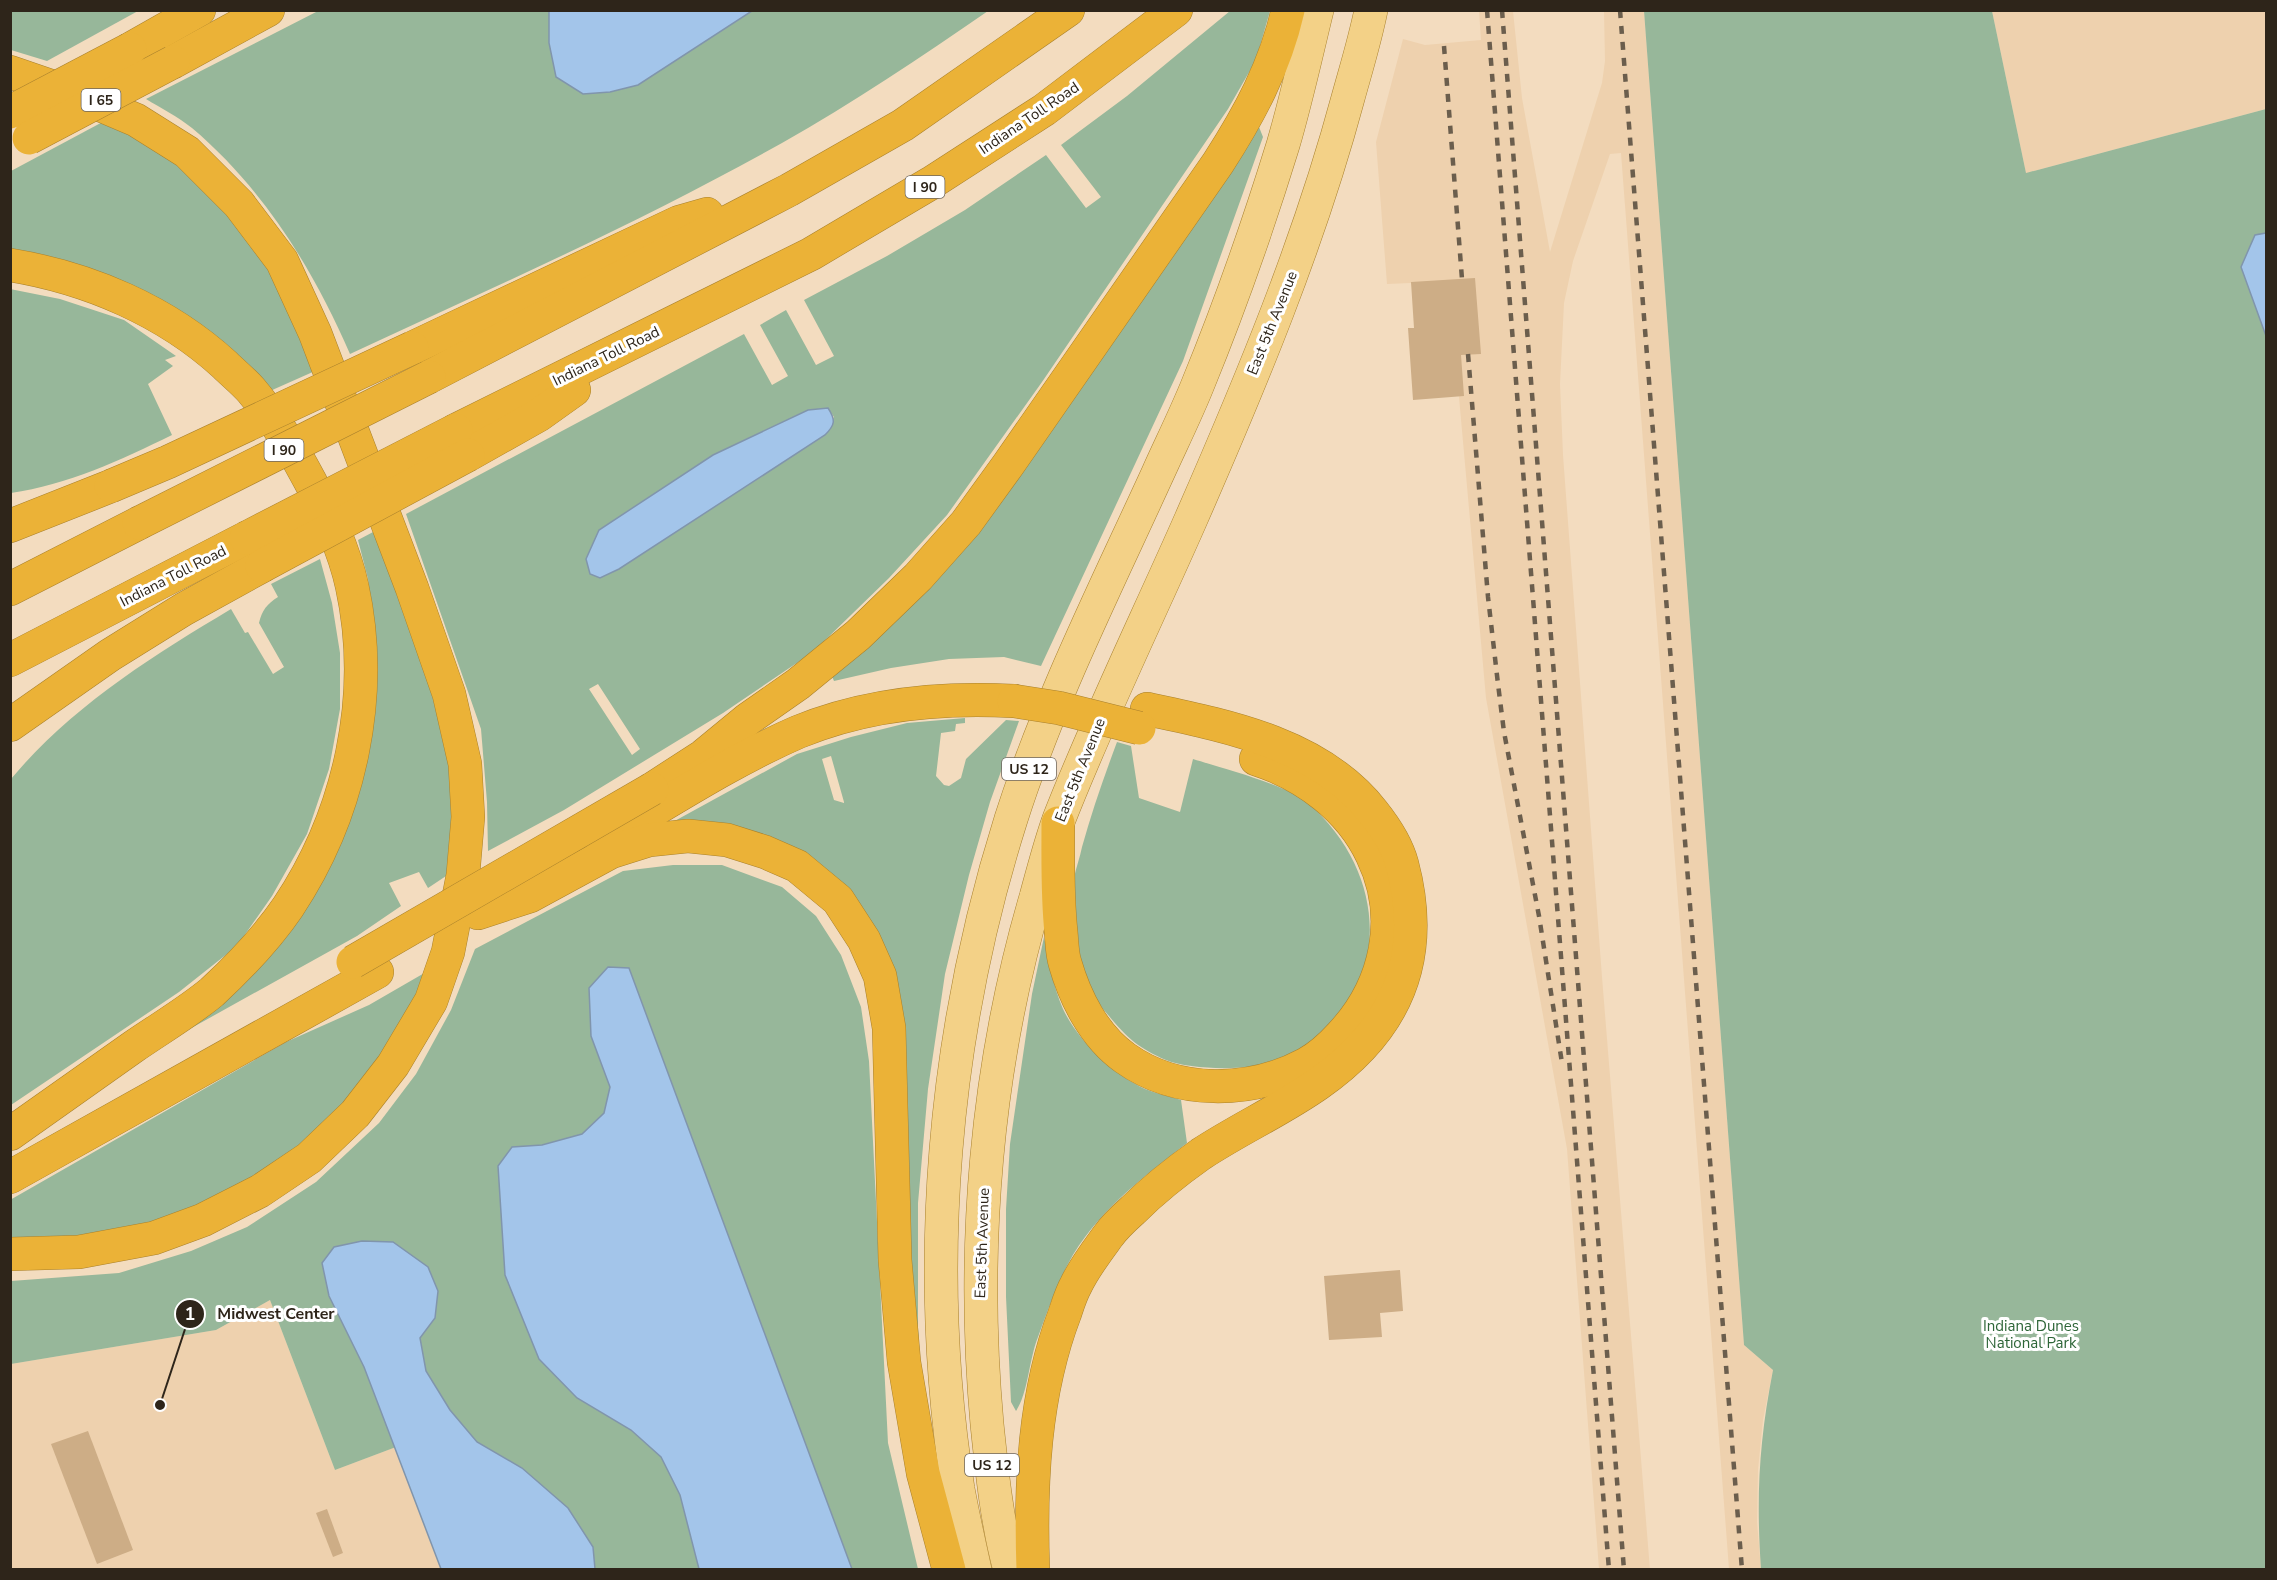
<svg xmlns="http://www.w3.org/2000/svg" width="2277" height="1580" font-family="'Nunito Sans',sans-serif">
  <style>
    .built { fill: #eed1ae }
    .green { fill: #97b79a; fill-rule: evenodd }
    .water { fill: #a3c5ea; stroke: #8095ac; stroke-width: 1.5 }
    .building { fill: #cdad86 }
    .lines { fill: none; stroke-linecap: round; stroke-linejoin: round }
    .primary-casing { stroke: #a9812d; stroke-width: 34 }
    .highway-casing { stroke: #a9812d; stroke-width: 34 }
    .primary { stroke: #f3d187; stroke-width: 33 }
    .highway { stroke: #ebb237; stroke-width: 33 }
    .rail { stroke: #6b5e4d; stroke-width: 4.5; stroke-dasharray: 8 8; stroke-linecap: butt }
    .highway-bridge-casing { stroke: #a9812d; stroke-width: 34; stroke-linecap: butt }
    .highway-bridge { stroke: #ebb237; stroke-width: 33 }
    .labels { text-anchor: middle; stroke-width: 6; stroke-linejoin: round; paint-order: stroke }
    .shield { fill: #fff; stroke: #6d665f; stroke-width: 1.5 }
    .shield-label { font-size: 14px; font-weight: bold; fill: #2e251a }
    .street-label { font-size: 15px; fill: #2e251a; stroke: #fff }
    .park-label { font-size: 15px; fill: #2e6638; stroke: #fff }
    .leader { fill: none; stroke: #2e251a; stroke-width: 2 }
    .callout-dot { fill: #2e251a; stroke: #fff; stroke-width: 2 }
    .mark-label { font-size: 18px; text-anchor: middle; font-weight: bold; fill: #fff }
    .callout-label { font-size: 16px; text-anchor: middle; font-weight: bold; fill: #2e251a; stroke: #fff; stroke-width: 6; stroke-linejoin: round; paint-order: stroke }
  </style>
  <rect width="100%" height="100%" fill="#f3dcbf"/>
  <g class="built">
    <polygon points="1479,11 1513,11 1522,98 1550,252 1602,83 1605,61 1604,11 1644,11 1744,1345 1773,1370 1763,1420 1758,1470 1757,1522 1761,1569 1729,1569 1621,153 1610,154 1573,261 1564,303 1560,384 1563,455 1602,977 1650,1570 1599,1569 1567,1149 1486,698 1459,397 1411,283 1387,284 1376,142 1403,39 1425,45 1481,40"/>
    <polygon points="1992,11 2266,11 2266,109 2026,173"/>
    <polygon points="270,1300 335,1470 396,1447 441,1569 11,1570 11,1364 216,1330"/>
  </g>
  <g class="green">
    <polygon points="10,11 11,10 138,11 47,61 11,50"/>
    <path d="M 318,11 L 549,11 L 549,43 L 638,85 L 752,11 L 988,11 C 921,57 853,103 782,143 C 643,221 495,287 350,354 C 313,269 264,189 192,128 C 178,117 161,108 146,99 Z"/>
    <path d="M 1230,11 L 1270,11 L 1256,60 L 1228,109 L 1042,382 L 947,515 L 889,578 L 813,652 L 723,713 L 564,810 L 488,851 L 487,802 L 481,729 L 406,514 L 744,334 L 772,385 L 788,376 L 760,325 L 786,310 L 816,365 L 834,356 L 804,300 L 887,256 L 965,210 L 1046,155 L 1086,208 L 1101,197 L 1061,145 L 1127,96 ZM 828,408 L 834,417 L 825,435 L 619,569 L 600,578 L 599,530 L 713,455 L 808,410 ZM 598,684 L 640,749 L 632,755 L 589,689 Z"/>
    <path d="M 1644,11 L 1992,11 L 2026,173 L 2266,109 L 2266,233 L 2255,235 L 2266,336 L 2266,1569 L 1761,1569 C 1756,1497 1759,1442 1773,1370 L 1744,1345 Z"/>
    <polygon points="110,118 163,152 235,221 267,264 315,371 270,391 11,253 11,171"/>
    <polygon points="1259,127 1263,137 1183,361 1041,666 1004,657 949,659 891,668 834,681 831,674"/>
    <path d="M 10,289 L 60,299 L 124,320 L 176,356 L 165,360 L 173,366 L 148,384 L 172,435 C 121,460 67,485 11,493 Z"/>
    <polygon points="375,531 440,711 452,764 454,812 449,874 428,888 419,872 389,883 401,906 357,936 168,1041 286,932 374,634 368,579 358,540"/>
    <path d="M 320,559 L 332,603 L 340,653 L 340,709 L 329,769 L 307,834 L 272,896 L 237,946 L 179,992 L 11,1105 L 11,779 C 71,707 151,657 231,609 L 245,633 L 248,632 L 273,674 L 284,667 L 259,623 C 262,610 267,604 278,597 L 271,584 Z"/>
    <path d="M 965,718 L 965,723 L 956,724 L 955,731 L 941,733 L 936,776 L 944,785 L 949,786 L 961,778 L 966,759 L 1006,720 L 1019,721 L 990,802 L 969,875 L 945,974 L 928,1089 L 918,1203 L 918,1328 L 924,1422 L 915,1360 L 899,1041 L 847,900 L 671,823 L 797,754 L 851,737 L 907,723 ZM 831,756 L 844,802 L 844,803 L 834,800 L 822,759 Z"/>
    <path d="M 1117,742 L 1131,746 L 1139,798 L 1180,812 L 1193,759 C 1222,768 1287,785 1308,803 C 1395,879 1393,1005 1284,1059 C 1258,1071 1193,1071 1166,1060 C 1140,1049 1127,1038 1109,1016 C 1095,1000 1083,982 1077,961 C 1073,950 1075,936 1075,924 C 1075,910 1073,893 1074,878 C 1076,868 1080,857 1082,847 C 1092,811 1104,777 1117,742 Z"/>
    <polygon points="673,865 722,865 782,887 816,916 841,955 861,1007 869,1061 888,1443 918,1569 852,1569 629,968 591,1036 610,1087 604,1113 582,1134 542,1145 513,1147 577,1398 631,1430 661,1457 680,1494 699,1569 595,1569 593,1547 522,1468 477,1442 450,1410 426,1371 420,1338 435,1318 329,1296 364,1367 396,1447 335,1470 270,1300 216,1330 11,1364 11,1281 119,1273 191,1251 247,1227 316,1182 379,1123 416,1074 451,1010 475,949 623,871"/>
    <path d="M 1044,937 C 1049,961 1053,986 1063,1009 C 1078,1041 1113,1074 1145,1089 C 1157,1094 1169,1096 1181,1100 L 1187,1143 C 1142,1178 1095,1213 1068,1264 C 1056,1287 1047,1312 1038,1337 C 1029,1359 1028,1394 1016,1411 L 1011,1402 L 1006,1297 L 1006,1209 L 1010,1144 L 1032,994 Z"/>
    <polygon points="433,968 407,1021 343,1111 257,1179 159,1226 11,1244 10,1200 286,1042 369,1005"/>
  </g>
  <g class="water">
    <polygon points="549,11 549,10 752,11 638,85 610,92 583,94 556,77 549,43"/>
    <polygon points="2266,233 2266,336 2241,267 2255,235"/>
    <path d="M 828,408 C 836,420 835,425 825,435 L 619,569 L 600,578 L 590,574 L 586,559 L 599,530 L 713,455 L 808,410 Z"/>
    <polygon points="608,967 629,968 852,1569 699,1569 680,1495 661,1457 631,1430 577,1398 539,1359 505,1275 498,1166 512,1147 542,1145 582,1134 604,1113 610,1087 591,1036 589,988"/>
    <polygon points="362,1241 393,1242 428,1267 438,1291 435,1318 420,1338 426,1371 450,1410 477,1442 522,1468 568,1508 593,1547 595,1569 441,1569 364,1367 329,1296 322,1263 334,1247"/>
  </g>
  <g class="building">
    <polygon points="1475,278 1481,354 1461,355 1464,396 1413,400 1408,328 1414,328 1411,282"/>
    <polygon points="1400,1270 1403,1311 1380,1313 1382,1337 1329,1340 1324,1276"/>
    <polygon points="88,1431 133,1550 97,1564 51,1444"/>
    <polygon points="327,1509 343,1553 333,1557 316,1513"/>
  </g>
  <g class="lines">
    <defs>
      <g id="primary">
        <path d="M 975,1570 C 969,1543 963,1516 958,1489 C 923,1266 943,1034 1011,819 C 1049,700 1106,587 1158,473 C 1171,444 1186,414 1198,384 C 1230,306 1258,226 1283,145 C 1296,101 1306,55 1317,10"/>
        <path d="M 1010,1570 C 997,1523 992,1472 987,1424 C 971,1248 986,1067 1036,897 C 1043,871 1050,844 1059,819 C 1099,717 1147,619 1191,519 C 1251,382 1309,243 1348,98 C 1356,69 1365,40 1371,10"/>
      </g>
      <g id="highway">
        <polyline points="130,49 199,10"/>
        <polyline points="173,62 268,10"/>
        <polyline points="10,72 77,95 136,120 187,152 239,204 282,261 315,333 412,588 449,694 465,764 468,817 463,875 448,952 431,1001 393,1065 355,1114 309,1158 260,1191 203,1220 154,1238 79,1252 10,1254"/>
        <path d="M 10,265 C 89,278 166,311 225,365 C 233,373 243,381 251,390 C 274,417 293,449 310,481 C 327,514 344,549 352,586 C 376,696 350,814 288,907 C 267,938 240,966 212,992 C 188,1012 159,1029 133,1047 C 92,1076 51,1105 10,1134"/>
        <polyline points="412,348 679,222 707,214"/>
        <polyline points="429,377 789,190 903,125 1068,10"/>
        <polyline points="456,430 811,254 931,183 1044,110 1176,10"/>
        <polyline points="468,455 539,415 574,390"/>
        <polyline points="10,526 111,486"/>
        <polyline points="10,589 139,523"/>
        <polyline points="10,660 246,538"/>
        <polyline points="10,725 110,655 184,609 262,566"/>
        <path d="M 652,789 L 703,756 L 748,719 L 798,684 L 858,635 L 918,577 L 966,523 L 1008,465 L 1218,163 C 1249,115 1275,67 1288,10"/>
        <path d="M 1058,823 C 1058,859 1057,896 1061,932 C 1062,942 1062,954 1065,963 C 1075,998 1094,1036 1125,1058 C 1177,1095 1250,1094 1306,1064 C 1319,1057 1331,1046 1341,1035 C 1387,986 1402,917 1372,855 C 1350,808 1305,775 1256,759"/>
        <path d="M 602,841 C 666,804 729,762 798,732 C 866,704 941,697 1014,701"/>
        <polyline points="478,913 530,896 611,852 649,840 688,836 727,840 765,852 797,866 838,900 864,940 880,976 889,1028 895,1260 904,1362 923,1473 949,1570"/>
        <polyline points="10,1177 377,972"/>
        <path d="M 1033,1570 C 1030,1483 1034,1394 1065,1313 C 1068,1304 1071,1294 1076,1285 C 1084,1268 1097,1251 1108,1236 C 1115,1226 1124,1218 1133,1210 C 1154,1189 1177,1171 1201,1154 C 1239,1129 1281,1110 1318,1084 C 1397,1029 1427,958 1402,864 C 1397,845 1385,827 1373,812 C 1320,744 1228,726 1147,709"/>
      </g>
    </defs>
    <use href="#primary" class="primary-casing"/>
    <use href="#highway" class="highway-casing"/>
    <use href="#primary" class="primary"/>
    <use href="#highway" class="highway"/>
    <g class="rail">
      <polyline points="1487,10 1609,1570"/>
      <polyline points="1502,10 1624,1570"/>
      <polyline points="1620,10 1742,1570"/>
      <polyline points="1444,46 1462,279"/>
      <polyline points="1468,354 1488,597 1498,684 1504,732 1539,916 1562,1063"/>
    </g>
    <defs>
      <g id="highway-bridge">
        <polyline points="10,112 130,49"/>
        <polyline points="29,138 173,62"/>
        <polyline points="111,486 168,462 412,348"/>
        <polyline points="139,523 429,377"/>
        <polyline points="246,538 456,430"/>
        <polyline points="262,566 468,455"/>
        <polyline points="1014,701 1059,708 1139,728"/>
        <polyline points="353,962 652,789"/>
      </g>
    </defs>
    <use href="#highway-bridge" class="highway-bridge-casing"/>
    <use href="#highway-bridge" class="highway-bridge"/>
  </g>
  <g class="labels">
    <g class="shield">
      <rect x="81.5" y="89" width="39" height="22" rx="4.5"/>
      <rect x="905.5" y="176" width="39" height="22" rx="4.5"/>
      <rect x="264.5" y="439" width="39" height="22" rx="4.5"/>
      <rect x="1002" y="758" width="54" height="22" rx="4.5"/>
      <rect x="965" y="1454" width="54" height="22" rx="4.5"/>
    </g>
    <g class="shield-label">
      <text x="101" y="105">I 65</text>
      <text x="925" y="192">I 90</text>
      <text x="284" y="455">I 90</text>
      <text x="1029" y="774">US 12</text>
      <text x="992" y="1470">US 12</text>
    </g>
    <g class="street-label">
      <text transform="translate(1029 118) rotate(-34)" y="5">Indiana Toll Road</text>
      <text transform="translate(1272 323) rotate(-68)" y="5">East 5th Avenue</text>
      <text transform="translate(606 356) rotate(-26)" y="5">Indiana Toll Road</text>
      <text transform="translate(173 576) rotate(-27)" y="5">Indiana Toll Road</text>
      <text transform="translate(1080 770) rotate(-68)" y="5">East 5th Avenue</text>
      <text transform="translate(982 1243) rotate(-88)" y="5">East 5th Avenue</text>
    </g>
    <g class="park-label">
      <text x="2031" y="1331">Indiana Dunes<tspan x="2031" dy="17">National Park</tspan></text>
    </g>
  </g>
  <path class="leader" d="M160 1405L190 1314"/>
  <g class="callout-dot">
    <circle cx="160" cy="1405" r="6"/>
    <circle cx="190" cy="1314" r="15"/>
  </g>
  <g class="mark-label">
    <text x="190" y="1320">1</text>
  </g>
  <g class="callout-label">
    <text x="276" y="1319">Midwest Center</text>
  </g>
  <rect width="2277" height="1580" fill="none" stroke="#2e251a" stroke-width="24"/>
</svg>
